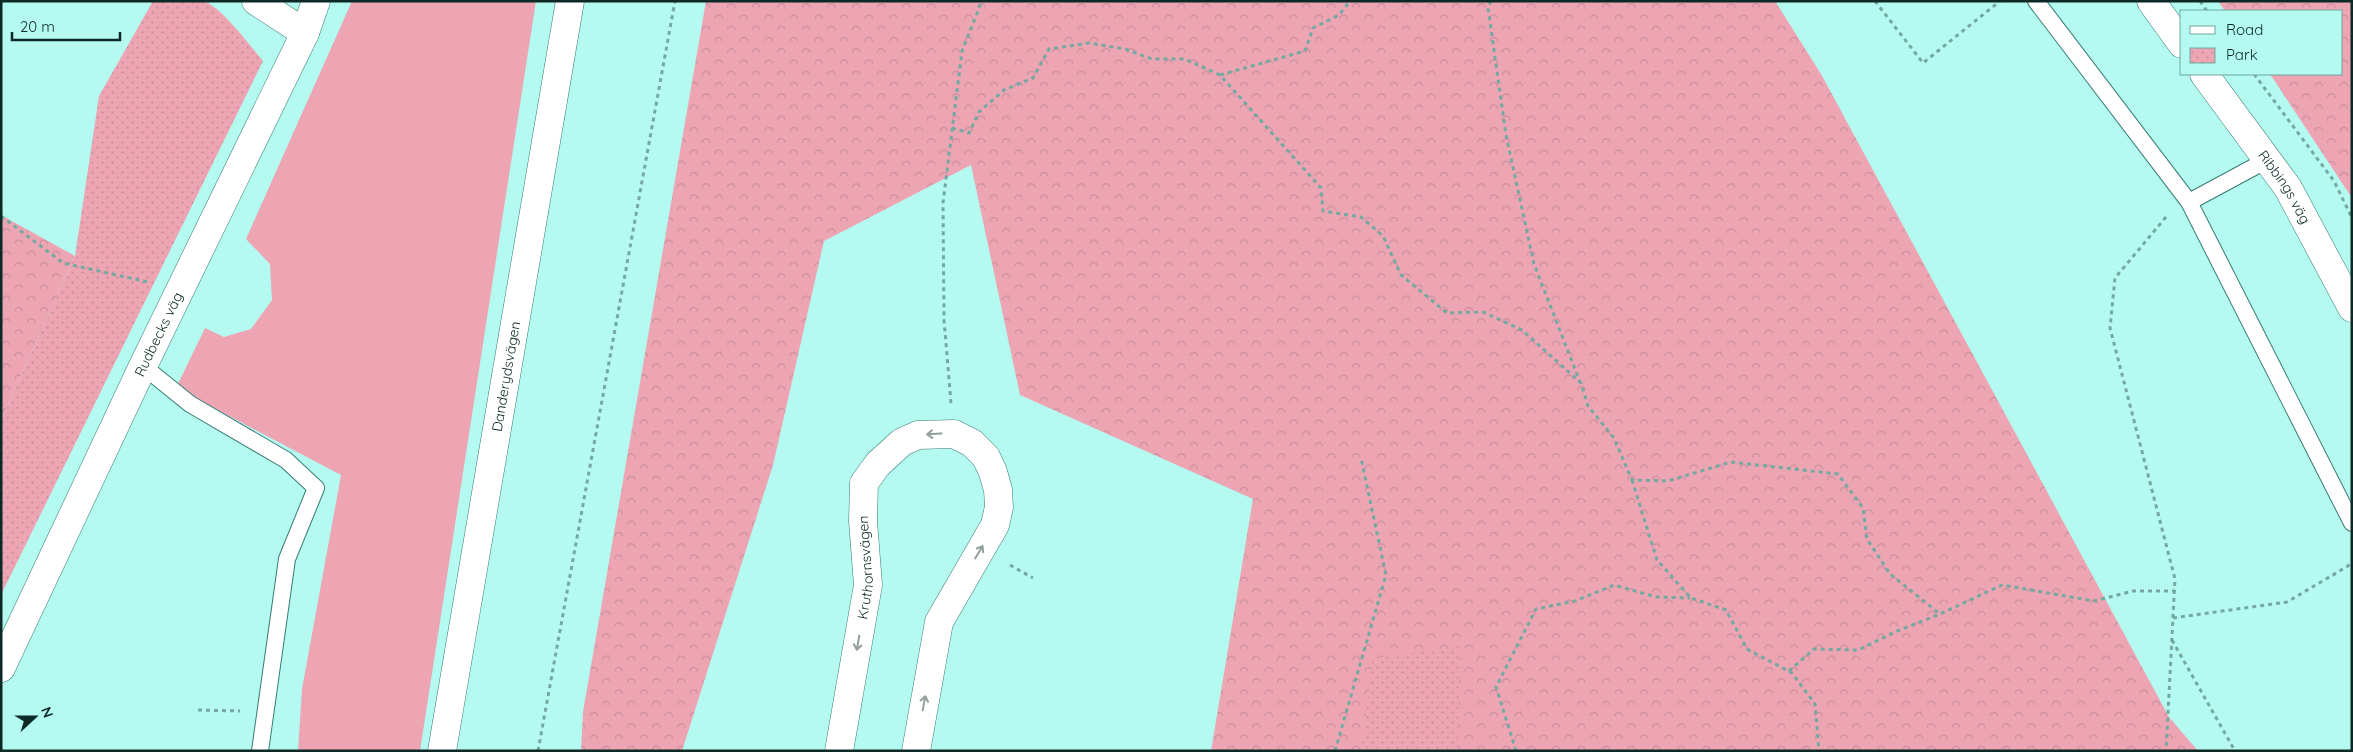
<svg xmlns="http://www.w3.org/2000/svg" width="2353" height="752" font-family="Quicksand,sans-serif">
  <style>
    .grass { fill: #eda5b4 }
    .forest { fill: url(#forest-crowns) }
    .park { fill: url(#park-dots) }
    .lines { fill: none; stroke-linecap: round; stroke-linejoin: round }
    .service-casing { stroke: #377c74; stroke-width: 18 }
    .minor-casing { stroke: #377c74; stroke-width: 29 }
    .secondary-casing { stroke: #377c74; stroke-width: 29 }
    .path { stroke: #73a9a1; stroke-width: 3; stroke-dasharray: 4 4; stroke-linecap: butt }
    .service { stroke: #fff; stroke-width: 16 }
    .minor { stroke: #fff; stroke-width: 28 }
    .secondary { stroke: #fff; stroke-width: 28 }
    .oneway { stroke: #929f9d }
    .labels { text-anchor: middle; stroke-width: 5; stroke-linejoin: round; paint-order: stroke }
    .street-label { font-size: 14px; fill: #0c2926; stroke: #b4faf0 }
  </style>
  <defs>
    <pattern id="forest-crowns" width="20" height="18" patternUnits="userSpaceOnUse" patternTransform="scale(1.25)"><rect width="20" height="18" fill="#eda5b4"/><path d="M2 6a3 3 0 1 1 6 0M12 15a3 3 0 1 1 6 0" fill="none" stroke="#ca8e9b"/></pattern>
    <pattern id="park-dots" width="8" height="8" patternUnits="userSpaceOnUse" patternTransform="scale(1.25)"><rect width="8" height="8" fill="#eda5b4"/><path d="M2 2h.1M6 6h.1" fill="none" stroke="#ca8e9b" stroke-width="1.8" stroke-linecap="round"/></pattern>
  </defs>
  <rect width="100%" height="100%" fill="#b4faf0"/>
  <polygon class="grass" points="352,1 536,1 420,751 298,751 302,689 341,475 176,388 205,328 224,337 251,329 272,300 270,264 246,239"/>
  <g class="forest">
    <polygon points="706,1 1775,1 1821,74 2169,717 2198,751 1211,751 1253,499 1020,395 971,165 824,241 773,465 682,751 581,751 583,712"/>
    <polygon points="2218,1 2352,1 2352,198 2270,74 2342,74 2342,11 2225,11"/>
    <polygon points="1,215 75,256 1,420"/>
  </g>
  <g class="park">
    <path d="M 153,1 C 168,1 188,0 203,1 C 220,5 251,47 263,61 L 1,595 L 1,420 L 75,256 L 99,96 Z"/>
    <polygon points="1460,647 1457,751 1361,751 1373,658"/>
  </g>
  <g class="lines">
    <defs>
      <g id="service">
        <polyline points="2036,1 2189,202 2352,523"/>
        <polyline points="2189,202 2267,160"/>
        <polyline points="143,366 190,404 286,460 316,488 287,559 260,751"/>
      </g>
      <g id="minor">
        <polyline points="256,1 305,33"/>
        <polyline points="2151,1 2182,44"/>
        <path id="s1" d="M 2204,74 L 2288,188 L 2352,308"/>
        <path id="s2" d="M 1,668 L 143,366 L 305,33 L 316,1"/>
        <path id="s3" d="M 839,751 L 868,585 L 863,521 L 864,483 L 878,464 L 902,442 L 918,435 L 954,434 L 972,443 L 986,457 L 993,472 L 998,490 L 999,507 L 995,525 L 939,622 L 916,751"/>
      </g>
      <g id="secondary">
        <path id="s4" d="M 442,751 L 570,1"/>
      </g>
    </defs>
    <use href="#service" class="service-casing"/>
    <use href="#minor" class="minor-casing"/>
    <use href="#secondary" class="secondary-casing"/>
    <g class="path">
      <polyline points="1491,1 1488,8 1506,135 1534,264 1580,382"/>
      <polyline points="1875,1 1923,63 2000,1"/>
      <polyline points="2200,1 2207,11"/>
      <polyline points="2254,74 2334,181 2352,218"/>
      <polyline points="1220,75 1305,51 1313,28 1339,15 1350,1"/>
      <polyline points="952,128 969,133 979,112 1004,90 1033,78 1049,49 1089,43 1125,49 1152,59 1185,59 1220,75 1321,188 1323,211 1361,217 1383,236 1401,275 1447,313 1483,312 1522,330 1581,383 1588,406 1614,438 1632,480 1668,481 1731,462 1838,474 1863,508 1867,539 1890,574 1940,614 2002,585 2094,601 2133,591 2175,591"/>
      <polyline points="1,216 63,263 148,282"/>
      <polyline points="2166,217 2115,278 2110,328 2175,579 2166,751"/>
      <polyline points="951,403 944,320 943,203 962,51 982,1"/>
      <polyline points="1632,480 1657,560 1691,598 1726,610 1747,649 1792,673 1815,704 1819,751"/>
      <polyline points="1010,565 1033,578"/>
      <polyline points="2173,618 2287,602 2348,566 2352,562"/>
      <polyline points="2172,640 2235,751"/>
      <polyline points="1789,671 1814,649 1858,650 1895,632 1940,614"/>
      <polyline points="198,710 240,711"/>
      <polyline points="538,751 675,1"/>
      <polyline points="1335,751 1386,575 1361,458"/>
      <polyline points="1516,751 1496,687 1536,609 1575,601 1614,585 1656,597 1690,598"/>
    </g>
    <use href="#service" class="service"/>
    <use href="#minor" class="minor"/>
    <use href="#secondary" class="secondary"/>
  </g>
  <defs><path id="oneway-shaft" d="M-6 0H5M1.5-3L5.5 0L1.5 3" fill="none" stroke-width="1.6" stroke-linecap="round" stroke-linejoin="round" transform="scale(1.25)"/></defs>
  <g class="oneway">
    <use href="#oneway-shaft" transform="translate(934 434) rotate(177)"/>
    <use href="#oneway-shaft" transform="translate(979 552) rotate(-59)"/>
    <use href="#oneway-shaft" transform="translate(858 643) rotate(100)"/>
    <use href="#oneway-shaft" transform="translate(924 703) rotate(-80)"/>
  </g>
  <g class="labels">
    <g class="street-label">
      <text dy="5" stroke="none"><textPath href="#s1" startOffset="139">Ribbings väg</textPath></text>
      <text dy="5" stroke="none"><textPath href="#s2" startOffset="369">Rudbecks väg</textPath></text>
      <text dy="5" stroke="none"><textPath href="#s4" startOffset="380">Danderydsvägen</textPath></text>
      <text dy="5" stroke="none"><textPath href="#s3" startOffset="186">Kruthornsvägen</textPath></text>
    </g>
  </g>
  <rect width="2353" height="752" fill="none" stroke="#0c2926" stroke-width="5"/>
  <rect x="2180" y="10" width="162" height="65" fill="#b4faf0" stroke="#71a69f"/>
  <rect x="2190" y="26" width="25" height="8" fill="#ffffff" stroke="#71a69f"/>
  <text x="2226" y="35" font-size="15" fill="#0c2926">Road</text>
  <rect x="2190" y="48" width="25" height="15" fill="url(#park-dots)" stroke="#71a69f"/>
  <text x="2226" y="60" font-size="15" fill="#0c2926">Park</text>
  <g transform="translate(35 717) rotate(69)" stroke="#b4faf0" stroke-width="4" paint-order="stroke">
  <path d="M0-4L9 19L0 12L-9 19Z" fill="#0c2926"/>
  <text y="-8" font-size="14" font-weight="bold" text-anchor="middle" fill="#0c2926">N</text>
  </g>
  <path d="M12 32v8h108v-8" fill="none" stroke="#0c2926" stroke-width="2.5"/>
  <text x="20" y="32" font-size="15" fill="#0c2926" stroke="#b4faf0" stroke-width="4" paint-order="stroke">20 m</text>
</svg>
